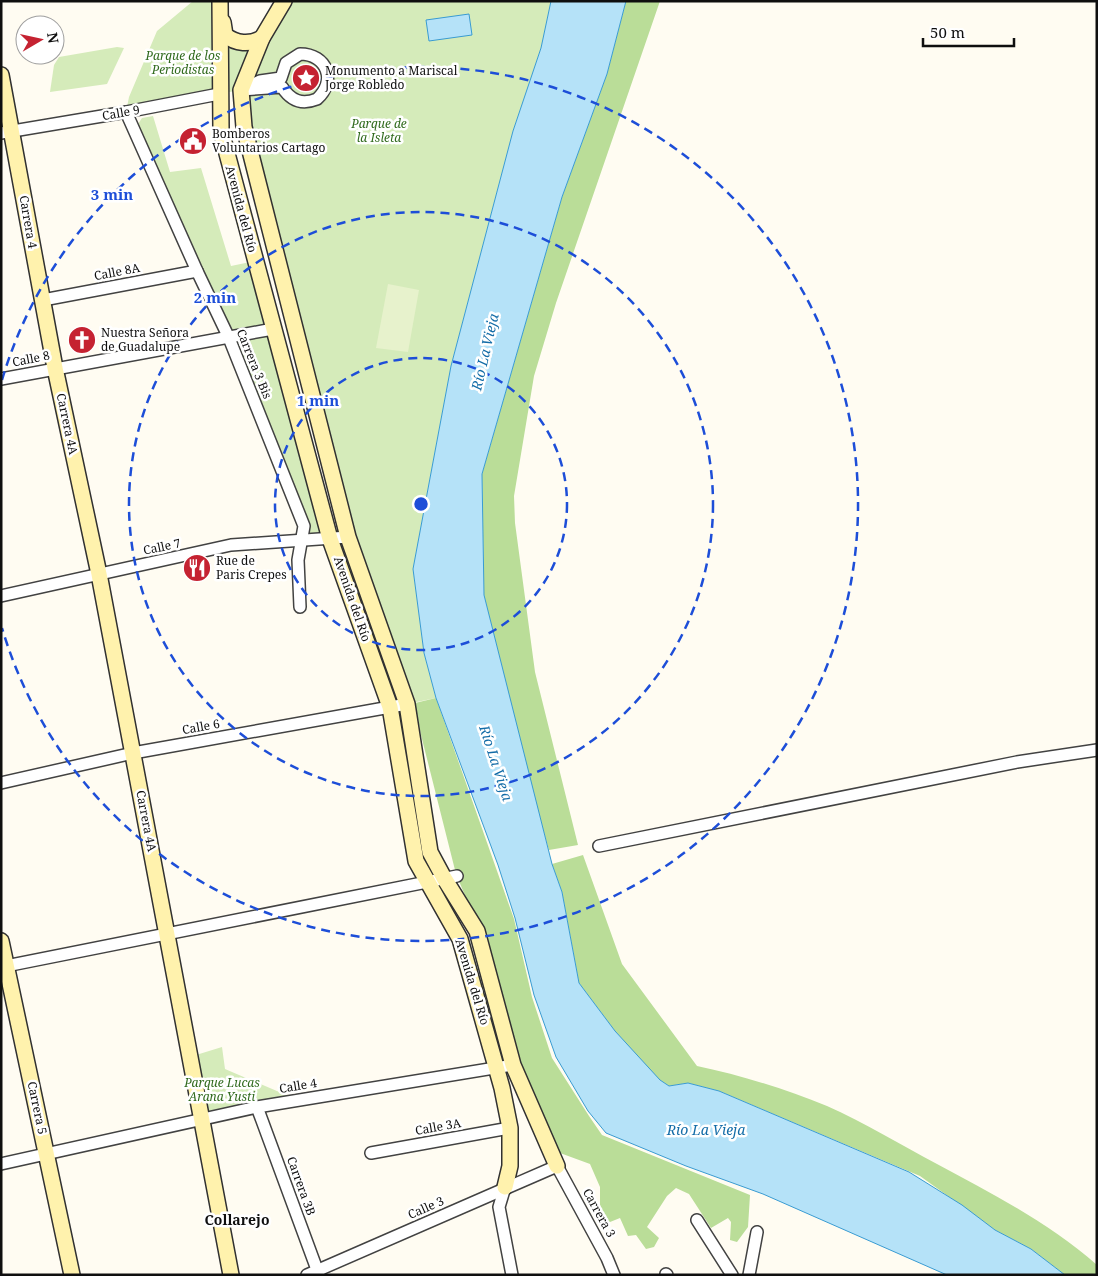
<svg xmlns="http://www.w3.org/2000/svg" width="1098" height="1276" font-family="'Noto Serif',serif">
  <style>
    .green { fill: #d5ebba }
    .forest { fill: #badd98 }
    .pitch { fill: #e7f2cc }
    .water { fill: #b5e2f8; stroke: #399bd2 }
    .lines { fill: none; stroke-linecap: round; stroke-linejoin: round }
    .minor-casing { stroke: #424242; stroke-width: 14 }
    .secondary-casing { stroke: #313131; stroke-width: 18 }
    .minor { stroke: #fff; stroke-width: 11 }
    .secondary { stroke: #fff2ad; stroke-width: 15 }
    .ring { fill: none; stroke: #1d4ed8; stroke-width: 2.5; stroke-dasharray: 9 6 }
    .labels { text-anchor: middle; stroke-width: 5; stroke-linejoin: round; paint-order: stroke }
    .park-label { font-size: 12px; font-style: italic; fill: #306a1d; stroke: #fff }
    .poi-label { font-size: 12px; fill: #0f0f0f; stroke: #fff; text-anchor: start }
    .street-label { font-size: 12px; fill: #0f0f0f; stroke: #fff }
    .water-label { font-size: 14px; font-style: italic; fill: #136ca7; stroke: #fff }
    .neighbourhood-label { font-size: 14px; font-weight: bold; fill: #0f0f0f; stroke: #fff }
    .centre { fill: #1d4ed8; stroke: #fff; stroke-width: 2.5 }
    .ring-label { font-size: 15px; text-anchor: middle; font-weight: bold; fill: #1d4ed8; stroke: #fff; stroke-width: 5; stroke-linejoin: round; paint-order: stroke }
  </style>
  <rect width="100%" height="100%" fill="#fffcf2"/>
  <g class="green">
    <polygon points="193,1 222,1 223,29 248,43 284,1 551,1 541,48 513,131 451,366 413,569 424,653 436,698 407,704 348,537 240,90 126,112 129,97 157,31"/>
    <polygon points="117,47 124,48 107,84 50,92 54,65 59,57"/>
    <polygon points="153,116 170,172 201,168 231,266 255,261 330,539 302,541 304,526 134,130 142,118"/>
    <polygon points="222,1047 225,1069 291,1097 204,1116 196,1055"/>
  </g>
  <g class="forest">
    <polygon points="626,1 660,1 556,303 534,376 514,496 515,523 535,672 578,845 549,850 534,799 484,595 482,474 562,197 607,74"/>
    <polygon points="436,698 514,919 532,997 552,1058 589,1116 602,1135 750,1195 748,1227 737,1242 730,1240 731,1222 728,1218 711,1228 689,1194 676,1188 667,1196 647,1227 659,1238 654,1247 646,1249 636,1235 628,1236 620,1218 600,1226 600,1187 590,1164 560,1153 536,1114 517,1066 490,955 456,874 421,735 415,703"/>
    <path d="M 583,855 L 622,964 L 697,1066 C 740,1075 786,1089 827,1106 C 865,1123 901,1145 937,1164 C 993,1194 1049,1223 1097,1265 L 1097,1275 L 1065,1275 L 1031,1249 L 995,1230 L 920,1176 L 719,1091 L 688,1083 L 669,1086 L 660,1080 L 641,1061 L 615,1031 L 579,983 L 562,892 L 552,864 Z"/>
  </g>
  <polygon class="pitch" points="388,284 419,290 408,352 376,348"/>
  <g class="water">
    <polygon points="551,1 626,1 607,74 562,197 482,474 484,595 552,864 562,892 579,983 615,1031 660,1080 669,1086 688,1083 719,1091 909,1172 962,1205 995,1230 1031,1249 1065,1275 947,1275 763,1194 686,1166 606,1133 588,1111 556,1057 534,995 515,918 498,865 436,698 424,653 413,569 451,366 513,131 541,48"/>
    <polygon points="469,14 472,35 429,41 426,20"/>
  </g>
  <g class="lines">
    <defs>
      <g id="minor">
        <path d="M 300,54 C 327,54 337,81 317,99 C 302,105 291,101 282,87 L 241,90 L 260,81 L 281,78 L 286,63 Z"/>
        <polyline points="126,112 197,271 229,338 304,526 298,560 300,607"/>
        <polyline points="1,133 126,112 219,94"/>
        <polyline points="43,300 197,271"/>
        <polyline points="1,379 273,329"/>
        <polyline points="1,596 231,545 348,537"/>
        <polyline points="1,783 133,753 407,704"/>
        <polyline points="599,846 1017,762 1097,750"/>
        <polyline points="1,967 457,876"/>
        <polyline points="257,1107 319,1275"/>
        <polyline points="371,1153 510,1128"/>
        <polyline points="1,1164 257,1107 513,1065"/>
        <polyline points="505,1187 499,1207 512,1275"/>
        <polyline points="697,1220 732,1275"/>
        <polyline points="666,1274 667,1275"/>
        <polyline points="307,1275 557,1166 607,1258 614,1275"/>
        <polyline points="749,1275 757,1232"/>
      </g>
      <g id="secondary">
        <polyline points="220,1 221,131 330,539 390,707 416,861 460,939 502,1088 510,1128 510,1166 505,1187"/>
        <polyline points="284,1 262,38 241,90 244,127 348,537 407,704 430,852 444,878 477,931 513,1065 557,1166"/>
        <path d="M 223,22 L 225,35 C 236,44 250,45 262,38"/>
        <polyline points="1,75 55,368 99,574 231,1275"/>
        <polyline points="1,941 72,1275"/>
      </g>
    </defs>
    <use href="#minor" class="minor-casing"/>
    <use href="#secondary" class="secondary-casing"/>
    <use href="#minor" class="minor"/>
    <use href="#secondary" class="secondary"/>
  </g>
  <g class="ring">
    <circle cx="421" cy="504" r="146"/>
    <circle cx="421" cy="504" r="292"/>
    <path d="M2 380A437 437 0 1 1 2 628"/>
  </g>
  <defs>
    <symbol id="sight-disc" viewBox="-11 -11 22 22"><circle r="9.5" fill="#c52231" stroke="#fff"/><path d="M0-6L1.8-2.2L6-1.7L2.9 1.2L3.7 5.4L0 3.3L-3.7 5.4L-2.9 1.2L-6-1.7L-1.8-2.2Z" fill="#fff"/></symbol>
    <symbol id="civic-disc" viewBox="-11 -11 22 22"><circle r="9.5" fill="#c52231" stroke="#fff"/><path d="M-.6-6.5H3V-4.5H.6V-3L4-1V1h2V6H-6V1h2V-1L-.6-3ZM-1.2 2.5V6h2.4V2.5Z" fill="#fff"/></symbol>
    <symbol id="church-disc" viewBox="-11 -11 22 22"><circle r="9.5" fill="#c52231" stroke="#fff"/><path d="M-1.2-6h2.4v3.5h3.3v2.4h-3.3V6h-2.4V-.1h-3.3v-2.4h3.3Z" fill="#fff"/></symbol>
    <symbol id="restaurant-disc" viewBox="-11 -11 22 22"><circle r="9.5" fill="#c52231" stroke="#fff"/><path d="M-5-6h1v4h1v-4h1v4h1v-4h1v5L-1.5 .5V6h-2V.5L-5-1ZM5-6V6H3V1.5H1.5Q1.5-4 5-6Z" fill="#fff"/></symbol>
  </defs>
  <g fill-rule="evenodd">
    <use href="#sight-disc" x="290" y="62" width="32" height="32"/>
    <use href="#civic-disc" x="177" y="125" width="32" height="32"/>
    <use href="#church-disc" x="66" y="324" width="32" height="32"/>
    <use href="#restaurant-disc" x="181" y="552" width="32" height="32"/>
  </g>
  <g class="labels">
    <g class="park-label">
      <text x="183" y="60">Parque de los<tspan x="183" dy="14">Periodistas</tspan></text>
      <text x="379" y="128">Parque de<tspan x="379" dy="14">la Isleta</tspan></text>
      <text x="222" y="1087">Parque Lucas<tspan x="222" dy="14">Arana Yusti</tspan></text>
    </g>
    <g class="poi-label">
      <text x="325" y="75">Monumento a Mariscal<tspan x="325" dy="14">Jorge Robledo</tspan></text>
      <text x="212" y="138">Bomberos<tspan x="212" dy="14">Voluntarios Cartago</tspan></text>
      <text x="101" y="337">Nuestra Señora<tspan x="101" dy="14">de Guadalupe</tspan></text>
      <text x="216" y="565">Rue de<tspan x="216" dy="14">Paris Crepes</tspan></text>
    </g>
    <g class="street-label">
      <text transform="translate(121 113) rotate(-10)" y="4">Calle 9</text>
      <text transform="translate(241 209) rotate(75)" y="4">Avenida del Río</text>
      <text transform="translate(28 222) rotate(80)" y="4">Carrera 4</text>
      <text transform="translate(117 272) rotate(-11)" y="4">Calle 8A</text>
      <text transform="translate(31 359) rotate(-11)" y="4">Calle 8</text>
      <text transform="translate(254 364) rotate(68)" y="4">Carrera 3 Bis</text>
      <text transform="translate(67 424) rotate(78)" y="4">Carrera 4A</text>
      <text transform="translate(162 547) rotate(-12)" y="4">Calle 7</text>
      <text transform="translate(352 599) rotate(71)" y="4">Avenida del Río</text>
      <text transform="translate(201 727) rotate(-10)" y="4">Calle 6</text>
      <text transform="translate(146 821) rotate(79)" y="4">Carrera 4A</text>
      <text transform="translate(472 982) rotate(73)" y="4">Avenida del Río</text>
      <text transform="translate(298 1086) rotate(-9)" y="4">Calle 4</text>
      <text transform="translate(37 1108) rotate(78)" y="4">Carrera 5</text>
      <text transform="translate(438 1127) rotate(-10)" y="4">Calle 3A</text>
      <text transform="translate(301 1186) rotate(70)" y="4">Carrera 3B</text>
      <text transform="translate(426 1208) rotate(-24)" y="4">Calle 3</text>
      <text transform="translate(599 1213) rotate(61)" y="4">Carrera 3</text>
    </g>
    <g class="water-label">
      <text transform="translate(485 352) rotate(-77)" y="5">Río La Vieja</text>
      <text transform="translate(496 763) rotate(72)" y="5">Río La Vieja</text>
      <text x="706" y="1135">Río La Vieja</text>
    </g>
    <g class="neighbourhood-label">
      <text x="237" y="1225">Collarejo</text>
    </g>
  </g>
  <circle cx="421" cy="504" r="8" class="centre"/>
  <g class="ring-label">
    <text x="112" y="200">3 min</text>
    <text x="215" y="303">2 min</text>
    <text x="318" y="406">1 min</text>
  </g>
  <rect width="1098" height="1276" fill="none" stroke="#0f0f0f" stroke-width="5"/>
  <g transform="translate(40 40) rotate(81)"><circle r="24" fill="#ffffff" stroke="#9f9f9f"/>
  <path d="M0-4L9 19L0 12L-9 19Z" fill="#c52231"/>
  <text y="-8" font-size="14" font-weight="bold" text-anchor="middle" fill="#0f0f0f">N</text>
  </g>
  <path d="M923 38v8h91v-8" fill="none" stroke="#0f0f0f" stroke-width="2.5"/>
  <text x="930" y="38" font-size="15" fill="#0f0f0f" stroke="#ffffff" stroke-width="4" paint-order="stroke">50 m</text>
</svg>
